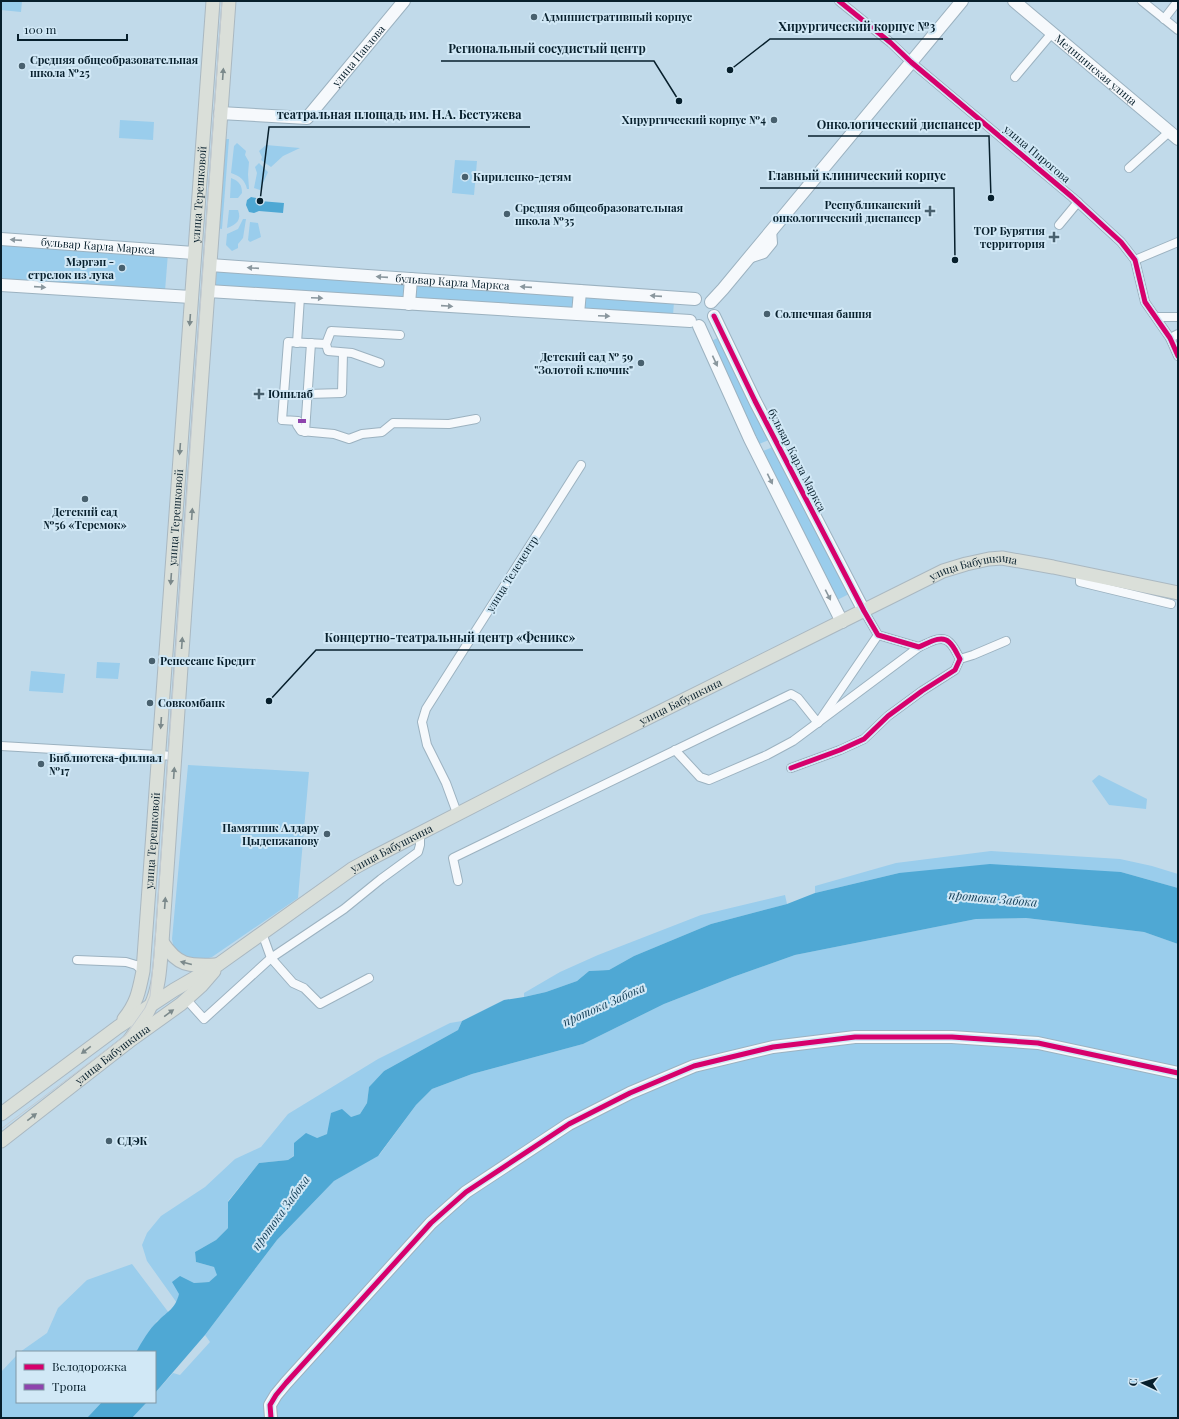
<svg xmlns="http://www.w3.org/2000/svg" width="1179" height="1419" font-family="'Playfair Display',serif">
  <style>
    .green { fill: #9acdec }
    .water { fill: #4fa8d4 }
    .lines { fill: none; stroke-linecap: round; stroke-linejoin: round }
    .street-casing { stroke: #9cb2c0; stroke-width: 10 }
    .secondary-casing { stroke: #9cb2c0; stroke-width: 14 }
    .primary-casing { stroke: #aab8c1; stroke-width: 15 }
    .street { stroke: #f6f9fc; stroke-width: 8 }
    .secondary { stroke: #f6f9fc; stroke-width: 12 }
    .primary { stroke: #dadfd9; stroke-width: 13 }
    .tram { stroke: #c4ccd2; stroke-width: 1 }
    .quiet { stroke: #8e44ad; stroke-width: 4; stroke-dasharray: 8 4; stroke-linecap: butt }
    .cycleway-casing { stroke: #d1e8f6; stroke-width: 8 }
    .cycleway { stroke: #d6006c; stroke-width: 5 }
    .oneway { fill: #7b898b }
    .oneway2 { fill: #8a979e }
    .poi-dot { fill: #48606e; stroke: #d1e8f6; stroke-width: 1.5 }
    .labels { text-anchor: middle; stroke-width: 4; stroke-linejoin: round; paint-order: stroke }
    .poi-label { font-size: 11px; font-weight: bold; fill: #071f2c; stroke: #d1e8f6; text-anchor: start }
    .street-label { font-size: 11px; fill: #071f2c; stroke: #d1e8f6 }
    .water-label { font-size: 12px; font-style: italic; fill: #17425b; stroke: #d1e8f6 }
    .leader { fill: none; stroke: #071f2c; stroke-width: 1.5 }
    .callout-dot { fill: #071f2c; stroke: #d1e8f6; stroke-width: 1.5 }
    .callout-label { font-size: 12px; text-anchor: middle; font-weight: bold; fill: #071f2c; stroke: #d1e8f6; stroke-width: 4; stroke-linejoin: round; paint-order: stroke }
  </style>
  <rect width="100%" height="100%" fill="#c1daea"/>
  <g class="green">
    <polygon points="1,1 22,1 21,12 1,10"/>
    <polygon points="120,120 154,122 153,140 119,138"/>
    <polygon points="226,139 229,139 222,229 216,228 223,142"/>
    <path d="M 237,143 L 246,151 L 245,155 L 249,162 L 248,174 L 249,189 L 247,189 C 245,180 240,176 231,173 L 234,146 Z"/>
    <polygon points="266,145 300,148 283,156 271,167 261,160 262,157 259,151"/>
    <polygon points="455,160 477,161 474,195 452,193"/>
    <polygon points="259,163 268,172 260,190 254,188 257,173 255,167"/>
    <path d="M 231,178 C 239,181 242,185 242,193 L 238,198 L 230,198 Z"/>
    <path d="M 229,210 L 238,210 C 242,220 236,225 227,228 Z"/>
    <polygon points="243,219 246,219 243,238 238,244 238,248 232,251 226,245 227,234 238,229"/>
    <polygon points="250,222 258,223 261,237 250,242 248,240"/>
    <polygon points="1,243 168,253 165,291 1,281"/>
    <polygon points="215,271 405,284 405,298 214,286"/>
    <polygon points="416,284 574,295 575,309 415,300"/>
    <polygon points="585,296 674,301 673,316 584,310"/>
    <polygon points="721,336 769,440 759,444 758,444 708,343"/>
    <polygon points="773,447 776,448 849,594 835,601 763,451"/>
    <polygon points="97,662 120,663 118,679 96,678"/>
    <polygon points="31,671 65,674 63,693 29,691"/>
    <path d="M 188,765 L 309,772 L 298,898 L 212,957 C 193,964 191,960 174,950 L 172,939 Z"/>
    <polygon points="1099,775 1147,799 1146,809 1109,805 1092,781"/>
    <polygon points="991,851 1120,859 1152,866 1178,874 1178,888 1121,872 899,873 815,893 815,886 896,863"/>
    <polygon points="785,895 787,904 711,924 634,956 609,970 589,971 577,981 546,992 524,997 524,993 560,972 598,955 701,915"/>
    <polygon points="1026,918 1144,932 1178,944 1178,1418 132,1418 147,1402 155,1402 155,1393 173,1373 180,1375 210,1342 205,1335 277,1240 334,1181 380,1154 416,1105 432,1089 472,1074 583,1044 664,1004 733,977 795,955 976,919"/>
    <polygon points="462,1021 458,1030 384,1071 369,1087 367,1103 360,1114 351,1117 327,1134 317,1138 288,1160 259,1163 228,1201 228,1228 216,1240 195,1252 196,1262 214,1267 218,1275 209,1282 194,1283 179,1295 177,1303 147,1261 142,1245 147,1233 161,1216 205,1187 235,1159 261,1147 288,1114 378,1059 450,1023"/>
    <polygon points="132,1264 169,1313 157,1321 136,1352 20,1352 47,1333 58,1308 87,1280"/>
    <polygon points="17,1355 17,1402 102,1402 87,1418 1,1418 1,1372"/>
  </g>
  <g class="water">
    <polygon points="251,197 256,198 260,201 284,203 283,213 259,211 254,213 249,212 246,205 247,200"/>
    <path d="M 990,864 L 1121,872 L 1178,888 L 1178,944 L 1144,932 L 1026,918 L 976,919 L 795,955 L 733,977 L 664,1004 L 583,1044 L 472,1074 L 432,1089 L 416,1105 L 378,1156 L 334,1181 L 277,1240 L 205,1335 L 155,1393 L 155,1352 L 136,1352 C 142,1342 149,1329 158,1321 C 168,1311 175,1309 179,1294 L 172,1282 L 180,1276 L 194,1283 L 209,1282 L 217,1275 L 214,1267 L 196,1262 L 195,1252 L 216,1240 L 228,1228 L 228,1202 L 259,1163 L 288,1160 L 294,1156 L 294,1143 L 306,1133 L 317,1138 L 327,1134 L 331,1113 L 342,1109 L 351,1117 L 360,1114 L 367,1103 L 369,1087 L 384,1071 L 458,1030 L 462,1021 L 504,1000 L 524,997 L 546,992 L 577,981 L 589,971 L 609,970 L 634,956 L 711,924 L 787,904 L 815,893 L 899,873 Z"/>
    <polygon points="102,1402 147,1402 132,1418 87,1418"/>
  </g>
  <g class="lines">
    <defs>
      <g id="street">
        <polyline points="839,1 891,43 911,62 1072,197 1121,242 1135,260 1145,302 1170,338 1178,356"/>
        <polyline points="1142,1 1178,30"/>
        <polyline points="1164,19 1178,1"/>
        <polyline points="1015,77 1052,33"/>
        <polyline points="1129,168 1169,132"/>
        <polyline points="1059,225 1078,202"/>
        <polyline points="749,259 764,254 773,243 772,230"/>
        <polyline points="1135,260 1178,242"/>
        <polyline points="1156,317 1178,317"/>
        <polyline points="1170,338 1178,334"/>
        <polyline points="297,343 300,297"/>
        <polyline points="326,344 288,342 282,420 298,421 297,425 301,431 334,434 349,439 362,434 382,432 393,423 449,424 476,419"/>
        <polyline points="380,363 352,353 328,351 326,344 331,331 400,335"/>
        <polyline points="308,394 342,393 343,353"/>
        <polyline points="305,432 311,343"/>
        <polyline points="1080,572 1080,582 1171,604"/>
        <polyline points="960,659 973,655 1006,641"/>
        <polyline points="1,746 175,756"/>
        <polyline points="675,750 700,777 709,780 767,755 793,741 919,647"/>
        <path d="M 791,768 L 840,750 L 864,739 L 888,716 L 922,691 L 955,670 L 960,659 C 957,654 954,646 949,642 C 941,634 927,644 919,647 L 878,635 L 864,611"/>
        <polyline points="457,813 446,783 427,745 422,722 426,709 581,465"/>
        <polyline points="458,881 453,858 791,694 798,698 818,723 878,635"/>
        <polyline points="262,933 271,958 293,983 304,988 320,1004 369,978"/>
        <polyline points="77,960 126,962 136,965 143,971"/>
        <polyline points="186,999 204,1019 271,958 344,909 381,879 418,852 420,845 420,833"/>
      </g>
      <g id="secondary">
        <path id="s1" d="M 1014,1 L 1178,139"/>
        <path id="s2" d="M 220,113 L 307,118 L 404,1"/>
        <path id="s3" d="M 1,239 L 194,253"/>
        <path id="s4" d="M 210,265 L 695,299"/>
        <polyline points="1,285 191,297"/>
        <polyline points="208,291 690,321"/>
        <polyline points="711,302 723,289 962,1"/>
        <polyline points="409,304 411,279"/>
        <polyline points="578,314 580,291"/>
        <polyline points="714,316 755,401 864,611"/>
        <polyline points="699,326 750,439 842,622"/>
        <polyline points="271,1418 270,1405 276,1395 286,1383 431,1223 466,1192 569,1124 630,1093 694,1066 773,1047 855,1037 952,1037 1038,1043 1178,1073"/>
      </g>
      <g id="primary">
        <path d="M 162,942 C 178,966 188,966 215,965"/>
        <path id="s5" d="M 124,1019 C 137,1003 139,991 143,971 L 213,1"/>
        <path d="M 128,1042 C 137,1030 145,1019 151,1005 C 160,986 160,963 162,942 L 185,609 L 229,1"/>
        <path id="s6" d="M 1,1114 L 118,1027 L 174,990 L 219,964 L 352,869 L 372,858 L 555,764 L 943,571 L 966,564 L 989,559 L 1002,558 L 1053,567 L 1178,593"/>
        <path id="s7" d="M 1,1141 L 128,1042 L 181,1004 L 201,986 L 214,971"/>
      </g>
    </defs>
    <use href="#street" class="street-casing"/>
    <use href="#secondary" class="secondary-casing"/>
    <use href="#primary" class="primary-casing"/>
    <use href="#street" class="street"/>
    <use href="#secondary" class="secondary"/>
    <use href="#primary" class="primary"/>
    <polyline class="tram" points="1,1129 126,1035 145,1008 150,996 154,955 222,1"/>
    <polyline class="quiet" points="298,421 306,421"/>
    <defs>
      <g id="cycleway">
        <polyline points="839,1 891,43 911,62 1072,197 1121,242 1135,260 1145,302 1170,338 1178,356"/>
        <path d="M 714,316 L 755,401 L 864,611 L 878,635 L 919,647 C 927,644 941,634 949,642 C 954,646 957,654 960,659 L 955,670 L 922,691 L 888,716 L 864,739 L 840,750 L 791,768"/>
        <polyline points="271,1418 270,1405 276,1395 286,1383 431,1223 466,1192 569,1124 630,1093 694,1066 773,1047 855,1037 952,1037 1038,1043 1178,1073"/>
      </g>
    </defs>
    <use href="#cycleway" class="cycleway-casing"/>
    <use href="#cycleway" class="cycleway"/>
  </g>
  <defs><path id="oneway-solid" d="M-6-.8H1V-3.2L6.5 0L1 3.2V.8H-6Z"/></defs>
  <g class="oneway">
    <use href="#oneway-solid" transform="translate(223 74) rotate(-86)"/>
    <use href="#oneway-solid" transform="translate(190 320) rotate(94)"/>
    <use href="#oneway-solid" transform="translate(180 449) rotate(94)"/>
    <use href="#oneway-solid" transform="translate(192 514) rotate(-86)"/>
    <use href="#oneway-solid" transform="translate(171 579) rotate(94)"/>
    <use href="#oneway-solid" transform="translate(182 643) rotate(-86)"/>
    <use href="#oneway-solid" transform="translate(161 723) rotate(94)"/>
    <use href="#oneway-solid" transform="translate(174 773) rotate(-86)"/>
    <use href="#oneway-solid" transform="translate(165 903) rotate(-86)"/>
    <use href="#oneway-solid" transform="translate(186 963) rotate(-166)"/>
    <use href="#oneway-solid" transform="translate(169 1013) rotate(-36)"/>
    <use href="#oneway-solid" transform="translate(86 1050) rotate(143)"/>
    <use href="#oneway-solid" transform="translate(32 1117) rotate(-38)"/>
  </g>
  <g class="oneway2">
    <use href="#oneway-solid" transform="translate(16 240) rotate(-176)"/>
    <use href="#oneway-solid" transform="translate(253 268) rotate(-176)"/>
    <use href="#oneway-solid" transform="translate(382 277) rotate(-176)"/>
    <use href="#oneway-solid" transform="translate(40 287) rotate(4)"/>
    <use href="#oneway-solid" transform="translate(526 287) rotate(-176)"/>
    <use href="#oneway-solid" transform="translate(656 296) rotate(-176)"/>
    <use href="#oneway-solid" transform="translate(317 298) rotate(3)"/>
    <use href="#oneway-solid" transform="translate(447 306) rotate(4)"/>
    <use href="#oneway-solid" transform="translate(604 316) rotate(3)"/>
    <use href="#oneway-solid" transform="translate(715 361) rotate(65)"/>
    <use href="#oneway-solid" transform="translate(770 479) rotate(64)"/>
    <use href="#oneway-solid" transform="translate(828 595) rotate(63)"/>
  </g>
  <g class="poi-dot">
    <circle cx="534" cy="17" r="4"/>
    <circle cx="22" cy="66" r="4"/>
    <circle cx="774" cy="120" r="4"/>
    <circle cx="465" cy="177" r="4"/>
    <path d="M928 205h4v4h4v4h-4v4h-4v-4h-4v-4h4z"/>
    <circle cx="507" cy="214" r="4"/>
    <path d="M1052 231h4v4h4v4h-4v4h-4v-4h-4v-4h4z"/>
    <circle cx="122" cy="268" r="4"/>
    <circle cx="767" cy="314" r="4"/>
    <circle cx="641" cy="363" r="4"/>
    <path d="M257 388h4v4h4v4h-4v4h-4v-4h-4v-4h4z"/>
    <circle cx="85" cy="499" r="4"/>
    <circle cx="152" cy="661" r="4"/>
    <circle cx="150" cy="703" r="4"/>
    <circle cx="41" cy="764" r="4"/>
    <circle cx="327" cy="834" r="4"/>
    <circle cx="109" cy="1141" r="4"/>
  </g>
  <g class="labels">
    <g class="poi-label">
      <text x="542" y="21">Административный корпус</text>
      <text x="30" y="64">Средняя общеобразовательная<tspan x="30" dy="13">школа №25</tspan></text>
      <text x="766" y="124" text-anchor="end">Хирургический корпус №4</text>
      <text x="473" y="181">Кириленко-детям</text>
      <text x="921" y="209" text-anchor="end">Республиканский<tspan x="921" dy="13">онкологический диспансер</tspan></text>
      <text x="515" y="212">Средняя общеобразовательная<tspan x="515" dy="13">школа №35</tspan></text>
      <text x="1045" y="235" text-anchor="end">ТОР Бурятия<tspan x="1045" dy="13">территория</tspan></text>
      <text x="114" y="266" text-anchor="end">Мэргэн -<tspan x="114" dy="13">стрелок из лука</tspan></text>
      <text x="775" y="318">Солнечная башня</text>
      <text x="633" y="361" text-anchor="end">Детский сад № 59<tspan x="633" dy="13">"Золотой ключик"</tspan></text>
      <text x="268" y="398">Юнилаб</text>
      <text x="85" y="516" text-anchor="middle">Детский сад<tspan x="85" dy="13">№56 «Теремок»</tspan></text>
      <text x="160" y="665">Ренессанс Кредит</text>
      <text x="158" y="707">Совкомбанк</text>
      <text x="49" y="762">Библиотека-филиал<tspan x="49" dy="13">№17</tspan></text>
      <text x="319" y="832" text-anchor="end">Памятник Алдару<tspan x="319" dy="13">Цыденжапову</tspan></text>
      <text x="117" y="1145">СДЭК</text>
    </g>
    <g class="street-label">
      <text dy="4" stroke="none"><textPath href="#s2" startOffset="168">улица Павлова</textPath></text>
      <text dy="4" stroke="none"><textPath href="#s1" startOffset="107">Медицинская улица</textPath></text>
      <text transform="translate(1037 154) rotate(40)" y="4">улица Пирогова</text>
      <text dy="4" stroke="none"><textPath href="#s5" startOffset="831">улица Терешковой</textPath></text>
      <text dy="4" stroke="none"><textPath href="#s3" startOffset="97">бульвар Карла Маркса</textPath></text>
      <text dy="4" stroke="none"><textPath href="#s4" startOffset="243">бульвар Карла Маркса</textPath></text>
      <text transform="translate(797 460) rotate(63)" y="4">бульвар Карла Маркса</text>
      <text dy="4" stroke="none"><textPath href="#s5" startOffset="507">улица Терешковой</textPath></text>
      <text dy="4" stroke="none"><textPath href="#s6" startOffset="1121">улица Бабушкина</textPath></text>
      <text transform="translate(512 574) rotate(-58)" y="4">улица Телецентр</text>
      <text dy="4" stroke="none"><textPath href="#s6" startOffset="797">улица Бабушкина</textPath></text>
      <text dy="4" stroke="none"><textPath href="#s5" startOffset="183">улица Терешковой</textPath></text>
      <text dy="4" stroke="none"><textPath href="#s6" startOffset="473">улица Бабушкина</textPath></text>
      <text dy="4" stroke="none"><textPath href="#s7" startOffset="141">улица Бабушкина</textPath></text>
    </g>
    <g class="water-label">
      <text transform="translate(993 899) rotate(5)" y="4">протока Забока</text>
      <text transform="translate(604 1005) rotate(-24)" y="4">протока Забока</text>
      <text transform="translate(281 1213) rotate(-54)" y="4">протока Забока</text>
    </g>
  </g>
  <path class="leader" d="M730 70L770 39H943M679 101L654 61H441M260 201L269 127H530M991 198L989 136H808M955 260L954 188H760M269 701L316 650H583"/>
  <g class="callout-dot">
    <circle cx="730" cy="70" r="4"/>
    <circle cx="679" cy="101" r="4"/>
    <circle cx="260" cy="201" r="4"/>
    <circle cx="991" cy="198" r="4"/>
    <circle cx="955" cy="260" r="4"/>
    <circle cx="269" cy="701" r="4"/>
  </g>
  <g class="callout-label">
    <text x="857" y="31">Хирургический корпус №3</text>
    <text x="547" y="53">Региональный сосудистый центр</text>
    <text x="399" y="119">театральная площадь им. Н.А. Бестужева</text>
    <text x="899" y="129">Онкологический диспансер</text>
    <text x="857" y="180">Главный клинический корпус</text>
    <text x="450" y="642">Концертно-театральный центр «Феникс»</text>
  </g>
  <rect width="1179" height="1419" fill="none" stroke="#071f2c" stroke-width="4"/>
  <rect x="16" y="1351" width="140" height="52" fill="#d1e8f6" stroke="#8098a5"/>
  <rect x="24" y="1364" width="20" height="6" fill="#d6006c" stroke="#8098a5"/>
  <text x="52" y="1371" font-size="12" fill="#071f2c">Велодорожка</text>
  <rect x="24" y="1384" width="20" height="6" fill="#8e44ad" stroke="#8098a5"/>
  <text x="52" y="1391" font-size="12" fill="#071f2c">Тропа</text>
  <g transform="translate(1143 1383) rotate(274)" stroke="#d1e8f6" stroke-width="3" paint-order="stroke">
  <path d="M0-3L7 15L0 10L-7 15Z" fill="#071f2c"/>
  <text y="-6" font-size="11" font-weight="bold" text-anchor="middle" fill="#071f2c">С</text>
  </g>
  <path d="M18 34v6h109v-6" fill="none" stroke="#071f2c" stroke-width="2"/>
  <text x="24" y="34" font-size="12" fill="#071f2c" stroke="#d1e8f6" stroke-width="3" paint-order="stroke">100 m</text>
</svg>
